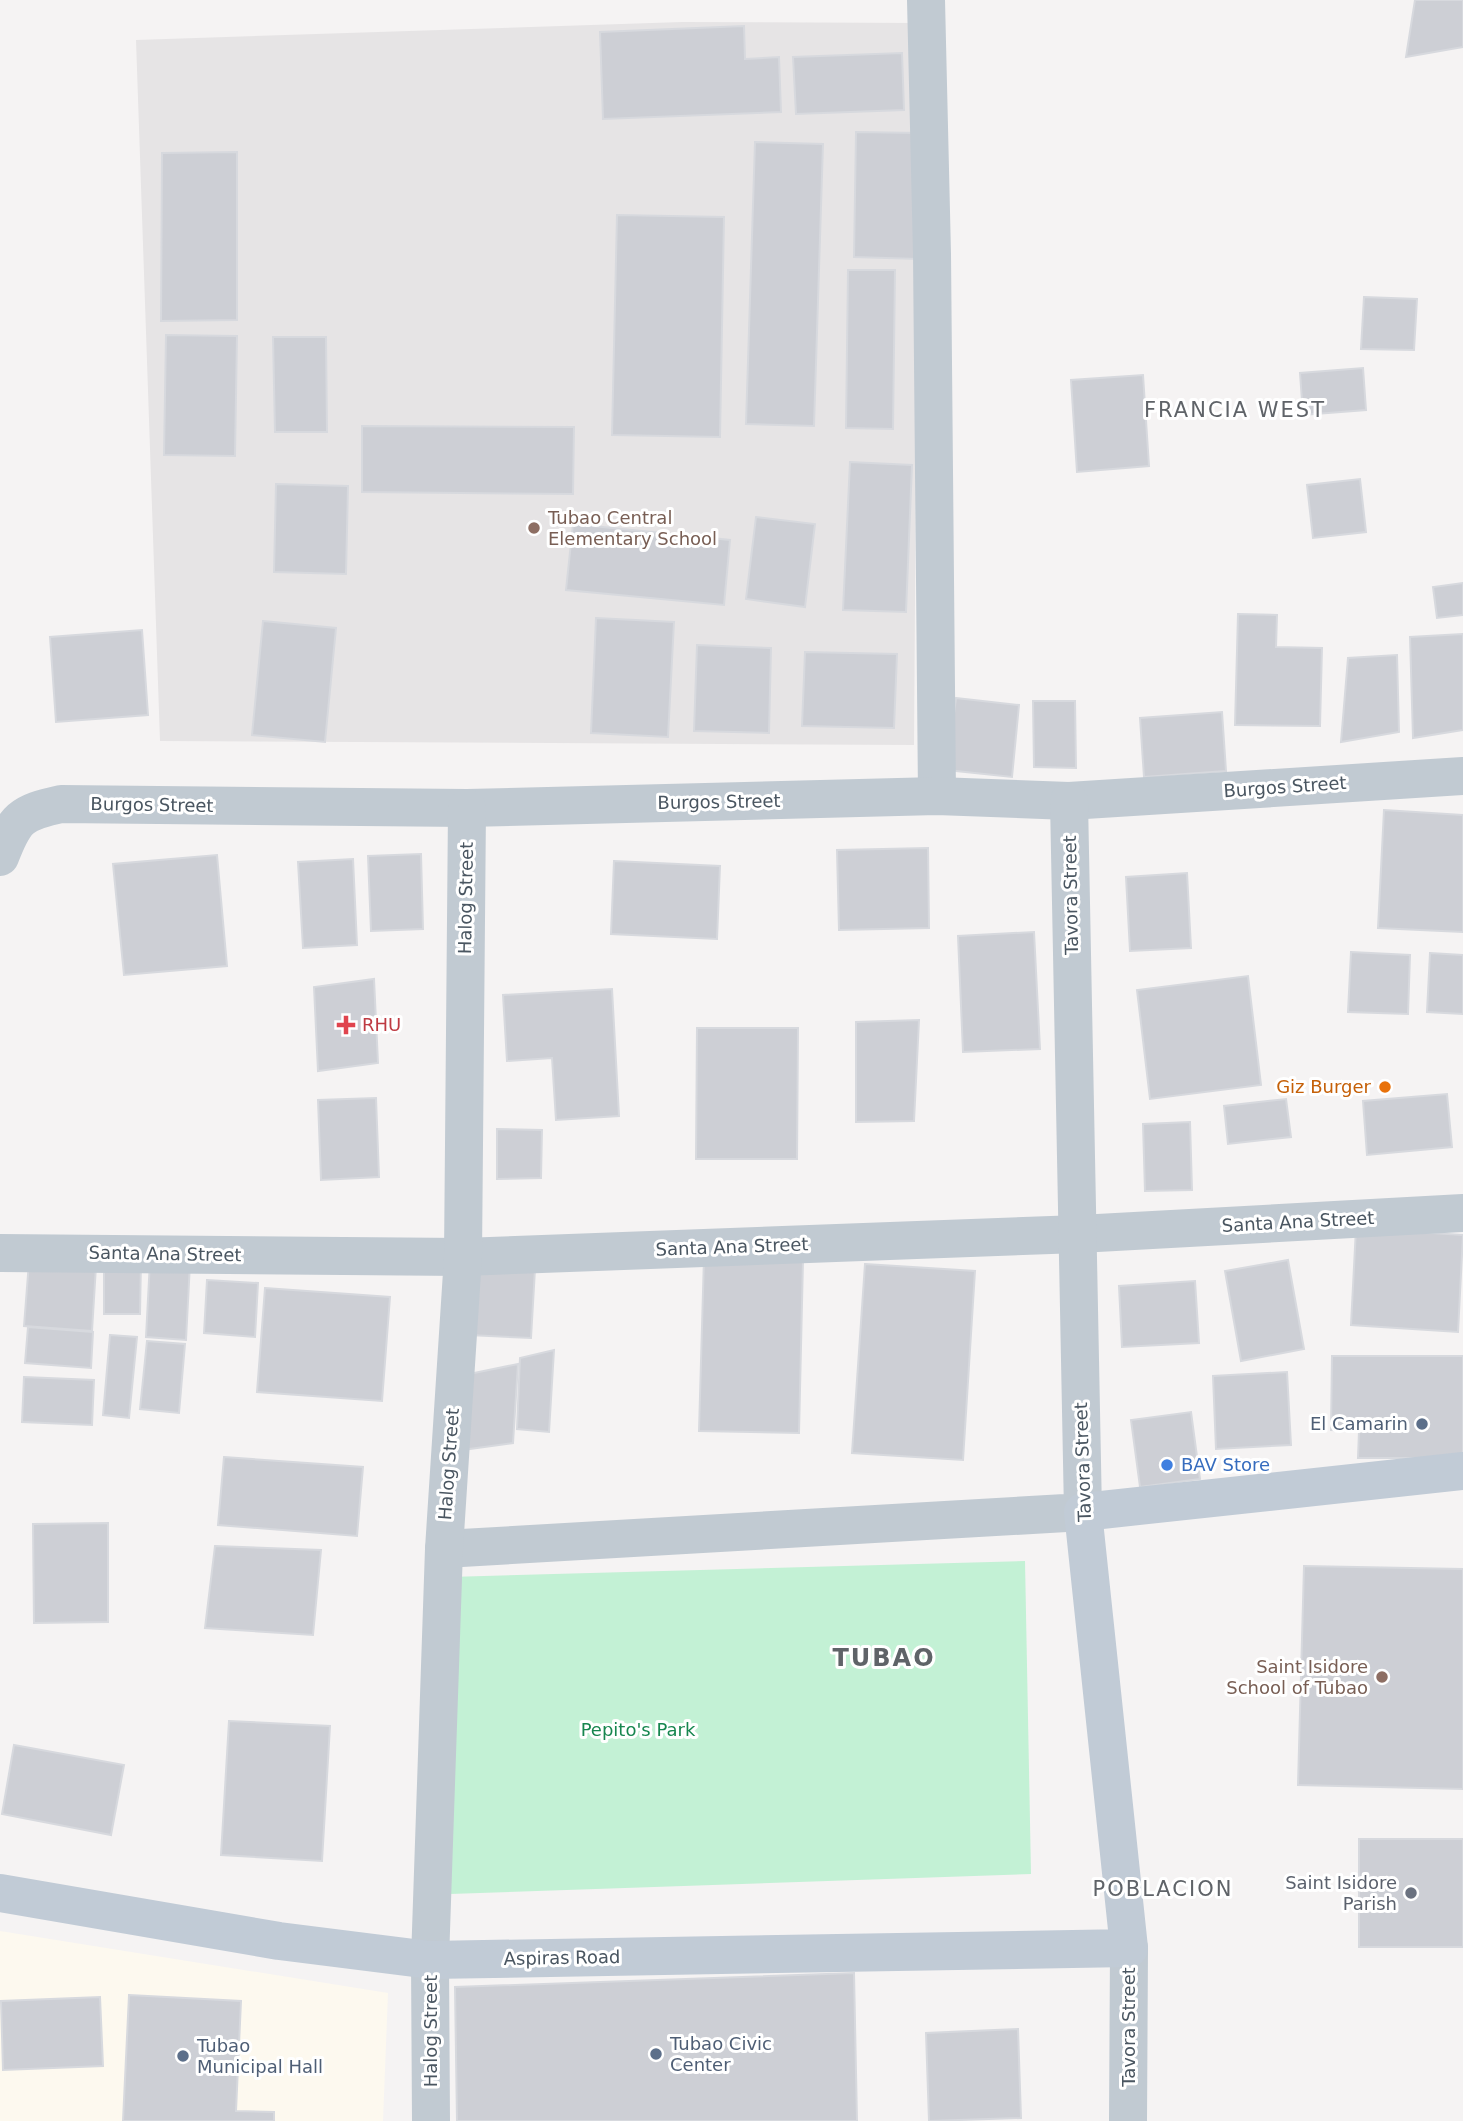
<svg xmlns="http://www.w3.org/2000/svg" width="1463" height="2121" font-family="'DejaVu Sans',sans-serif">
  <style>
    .commercial { fill: #fdf9ef }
    .education { fill: #e6e4e5 }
    .green { fill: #c3f1d5 }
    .building { fill: #cdcfd5; stroke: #d7d9de; stroke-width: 2 }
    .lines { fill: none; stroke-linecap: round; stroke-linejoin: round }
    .minor { stroke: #c1cad2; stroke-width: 38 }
    .tertiary { stroke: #c1cad2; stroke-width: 38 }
    .secondary { stroke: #c1cbd6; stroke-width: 38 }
    .education-dot { fill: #8d6e63; stroke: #fff; stroke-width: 2.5 }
    .health-dot { fill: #e0444e; stroke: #fff; stroke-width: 2.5 }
    .food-dot { fill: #e8710a; stroke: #fff; stroke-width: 2.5 }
    .service-dot { fill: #5c6f8a; stroke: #fff; stroke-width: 2.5 }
    .shop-dot { fill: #3f7fe0; stroke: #fff; stroke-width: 2.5 }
    .worship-dot { fill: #6b7280; stroke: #fff; stroke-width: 2.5 }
    .labels { text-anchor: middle; stroke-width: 6; stroke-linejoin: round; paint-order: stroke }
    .education-label { font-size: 18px; fill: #785e54; stroke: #fff; text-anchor: start }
    .street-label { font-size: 18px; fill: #4a5661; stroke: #fff }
    .health-label { font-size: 18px; fill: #be3a42; stroke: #fff; text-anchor: start }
    .food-label { font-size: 18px; fill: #c56008; stroke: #fff; text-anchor: end }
    .service-label { font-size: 18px; fill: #4e5e75; stroke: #fff; text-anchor: start }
    .shop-label { font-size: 18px; fill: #366cbe; stroke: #fff; text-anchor: start }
    .park-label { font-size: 18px; fill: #17864f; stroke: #fff }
    .worship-label { font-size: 18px; fill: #5b616d; stroke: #fff; text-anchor: end }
    .quarter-label { font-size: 21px; letter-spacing: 2px; fill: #5f6368; stroke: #fff }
    .district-label { font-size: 24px; font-weight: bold; letter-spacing: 2px; fill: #5f6368; stroke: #fff }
  </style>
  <rect width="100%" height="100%" fill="#f5f3f3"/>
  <polygon class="commercial" points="0,1931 388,1993 383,2121 0,2121"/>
  <polygon class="education" points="682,22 919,23 914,745 160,741 136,40"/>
  <polygon class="green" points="1025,1561 1031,1874 450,1894 449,1577"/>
  <g class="building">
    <polygon points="1415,0 1463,0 1463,47 1406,57"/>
    <polygon points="744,26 745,59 779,57 781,112 603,119 600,32"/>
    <polygon points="902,53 904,110 796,114 793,57"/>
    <polygon points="856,132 920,133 918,259 854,257"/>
    <polygon points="755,142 823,144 814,426 746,424"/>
    <polygon points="237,152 237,320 161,321 162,153"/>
    <polygon points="617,215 724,217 720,437 612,435"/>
    <polygon points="848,270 895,270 893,429 846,428"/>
    <polygon points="1364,297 1417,299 1414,350 1361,349"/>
    <polygon points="166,335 237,336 235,456 164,455"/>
    <polygon points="273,337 326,337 327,432 275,432"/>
    <polygon points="1363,368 1366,410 1303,415 1300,373"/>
    <polygon points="1143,375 1149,466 1077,472 1071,380"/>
    <polygon points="362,426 574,427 573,494 362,492"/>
    <polygon points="850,462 912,465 906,612 843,610"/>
    <polygon points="1360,479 1366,532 1313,538 1307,485"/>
    <polygon points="276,484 348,486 346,574 274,572"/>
    <polygon points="756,517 815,524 805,607 746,599"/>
    <polygon points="573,524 730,540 724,605 566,590"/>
    <polygon points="1463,583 1463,615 1437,618 1433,587"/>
    <polygon points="1238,614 1277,615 1276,647 1322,648 1320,726 1235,725"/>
    <polygon points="596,618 674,622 668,737 591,733"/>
    <polygon points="263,621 336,628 325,742 252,735"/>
    <polygon points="142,630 148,715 56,722 50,637"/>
    <polygon points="1463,634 1463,730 1413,738 1410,637"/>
    <polygon points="697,645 771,648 769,733 694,731"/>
    <polygon points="805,652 897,654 894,728 802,726"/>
    <polygon points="1397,655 1399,732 1341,742 1348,658"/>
    <polygon points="956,698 1019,705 1012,777 947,770"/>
    <polygon points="1033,701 1075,701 1076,768 1034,767"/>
    <polygon points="1222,712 1226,771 1144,777 1140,718"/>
    <polygon points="1384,810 1463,815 1463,932 1378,928"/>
    <polygon points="928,848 929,928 839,930 837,850"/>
    <polygon points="421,854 423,929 371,931 368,856"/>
    <polygon points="217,855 227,966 124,975 113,864"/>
    <polygon points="353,859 357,945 303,948 298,862"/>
    <polygon points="614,861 720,866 717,939 611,934"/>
    <polygon points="1187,873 1191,948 1130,951 1126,877"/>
    <polygon points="1034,932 1040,1049 963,1052 958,936"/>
    <polygon points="1351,952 1410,955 1408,1014 1348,1012"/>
    <polygon points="1430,953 1463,955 1463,1014 1427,1012"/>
    <polygon points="1248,976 1261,1085 1150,1099 1137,990"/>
    <polygon points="374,979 378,1063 318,1071 314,987"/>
    <polygon points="612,989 619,1116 556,1120 552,1058 507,1061 503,995"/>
    <polygon points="919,1020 914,1121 856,1122 856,1022"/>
    <polygon points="697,1028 798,1028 797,1159 696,1159"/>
    <polygon points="1447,1094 1452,1147 1367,1155 1363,1101"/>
    <polygon points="376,1098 379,1177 321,1180 318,1100"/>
    <polygon points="1286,1099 1291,1137 1228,1144 1224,1106"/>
    <polygon points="1190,1122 1192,1190 1145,1191 1143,1124"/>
    <polygon points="497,1129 542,1130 541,1178 497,1179"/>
    <polygon points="1356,1228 1463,1235 1458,1332 1351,1325"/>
    <polygon points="704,1257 803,1260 799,1433 699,1431"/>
    <polygon points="104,1259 141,1260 140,1314 104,1314"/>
    <polygon points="1288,1260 1304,1349 1241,1361 1225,1271"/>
    <polygon points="150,1261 190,1263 186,1340 146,1337"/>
    <polygon points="29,1262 96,1266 92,1331 24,1326"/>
    <polygon points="865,1264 975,1271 963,1460 852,1453"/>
    <polygon points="474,1266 535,1269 531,1338 469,1335"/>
    <polygon points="207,1280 258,1283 255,1337 204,1333"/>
    <polygon points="1195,1281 1199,1343 1122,1347 1119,1286"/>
    <polygon points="265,1288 390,1297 382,1401 257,1392"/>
    <polygon points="28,1327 93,1332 91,1368 25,1363"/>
    <polygon points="110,1335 137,1337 129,1418 103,1415"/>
    <polygon points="147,1341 185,1344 179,1413 140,1409"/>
    <polygon points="554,1350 549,1432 517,1429 520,1358"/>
    <polygon points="1332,1356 1463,1356 1463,1458 1358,1458 1359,1431 1331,1430"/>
    <polygon points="518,1364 513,1443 462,1450 464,1375"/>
    <polygon points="1287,1372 1291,1445 1216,1449 1213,1376"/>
    <polygon points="24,1377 94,1380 92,1425 22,1422"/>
    <polygon points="1191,1412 1200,1479 1140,1487 1131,1420"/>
    <polygon points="224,1457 363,1467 357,1536 218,1525"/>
    <polygon points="108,1523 108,1622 34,1623 33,1524"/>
    <polygon points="215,1546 321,1550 313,1635 205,1628"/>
    <polygon points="1304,1566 1463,1569 1463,1789 1298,1785"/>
    <polygon points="229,1721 330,1726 322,1861 221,1855"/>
    <polygon points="14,1745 124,1765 111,1835 2,1814"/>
    <rect x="1359" y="1839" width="104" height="108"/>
    <polygon points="854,1973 857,2121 457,2121 455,1987"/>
    <polygon points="129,1995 241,2001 236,2111 274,2112 274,2121 123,2121"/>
    <polygon points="100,1997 103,2066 3,2070 1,2001"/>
    <polygon points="1018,2029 1021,2118 929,2121 926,2033"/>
  </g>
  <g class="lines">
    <g class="minor">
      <polyline points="926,0 932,254 937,796"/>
      <path d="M 0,857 C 15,818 20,813 61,804 L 467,808 L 937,796 L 1069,801 L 1463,776"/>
      <polyline points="0,1253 463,1257 1079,1234 1463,1213"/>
      <polyline points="444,1549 1083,1512 1069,801"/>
      <polyline points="431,2121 430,1960 444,1549 463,1257 467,808"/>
    </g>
    <polyline class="tertiary" points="1128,2121 1129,1948"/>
    <polyline class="secondary" points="0,1893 279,1941 430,1960 1129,1948 1083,1512 1463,1471"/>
  </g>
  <g class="education-dot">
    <circle cx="534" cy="528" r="7"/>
    <circle cx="1382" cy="1677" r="7"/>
  </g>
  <path class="health-dot" d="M342.5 1014.5h7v7h7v7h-7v7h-7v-7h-7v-7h7z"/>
  <circle class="food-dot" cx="1385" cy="1087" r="7"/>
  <g class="service-dot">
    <circle cx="1422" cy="1424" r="7"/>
    <circle cx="656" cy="2054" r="7"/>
    <circle cx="183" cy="2056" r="7"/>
  </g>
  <circle class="shop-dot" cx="1167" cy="1465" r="7"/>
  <circle class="worship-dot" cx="1411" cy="1893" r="7"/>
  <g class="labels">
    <g class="education-label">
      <text x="548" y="524">Tubao Central<tspan x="548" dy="21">Elementary School</tspan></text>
      <text x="1368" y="1673" text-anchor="end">Saint Isidore<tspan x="1368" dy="21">School of Tubao</tspan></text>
    </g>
    <g class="street-label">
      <text transform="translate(1285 787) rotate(-4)" y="6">Burgos Street</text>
      <text transform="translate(719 802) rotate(-1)" y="6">Burgos Street</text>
      <text transform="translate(152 805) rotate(1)" y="6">Burgos Street</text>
      <text transform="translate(1071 895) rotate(-91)" y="6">Tavora Street</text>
      <text transform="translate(466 898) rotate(-89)" y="6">Halog Street</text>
      <text transform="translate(1298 1222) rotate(-3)" y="6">Santa Ana Street</text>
      <text transform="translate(732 1247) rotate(-2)" y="6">Santa Ana Street</text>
      <text transform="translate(165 1254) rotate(1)" y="6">Santa Ana Street</text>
      <text transform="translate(1083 1462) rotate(-92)" y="6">Tavora Street</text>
      <text transform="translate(449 1464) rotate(-86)" y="6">Halog Street</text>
      <text transform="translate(562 1958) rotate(-1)" y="6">Aspiras Road</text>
      <text transform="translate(1129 2027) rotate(-90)" y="6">Tavora Street</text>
      <text transform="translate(431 2031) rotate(-90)" y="6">Halog Street</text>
    </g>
    <g class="health-label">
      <text x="362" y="1031">RHU</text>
    </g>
    <g class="food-label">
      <text x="1371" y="1093">Giz Burger</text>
    </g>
    <g class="service-label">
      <text x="1408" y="1430" text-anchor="end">El Camarin</text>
      <text x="670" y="2050">Tubao Civic<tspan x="670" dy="21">Center</tspan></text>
      <text x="197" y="2052">Tubao<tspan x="197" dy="21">Municipal Hall</tspan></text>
    </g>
    <g class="shop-label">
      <text x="1181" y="1471">BAV Store</text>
    </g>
    <g class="park-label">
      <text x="638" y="1736">Pepito's Park</text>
    </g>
    <g class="worship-label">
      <text x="1397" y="1889">Saint Isidore<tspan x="1397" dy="21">Parish</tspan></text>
    </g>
    <g class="quarter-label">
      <text x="1235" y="417">FRANCIA WEST</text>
      <text x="1163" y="1896">POBLACION</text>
    </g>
    <g class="district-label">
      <text x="884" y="1666">TUBAO</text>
    </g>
  </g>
</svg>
